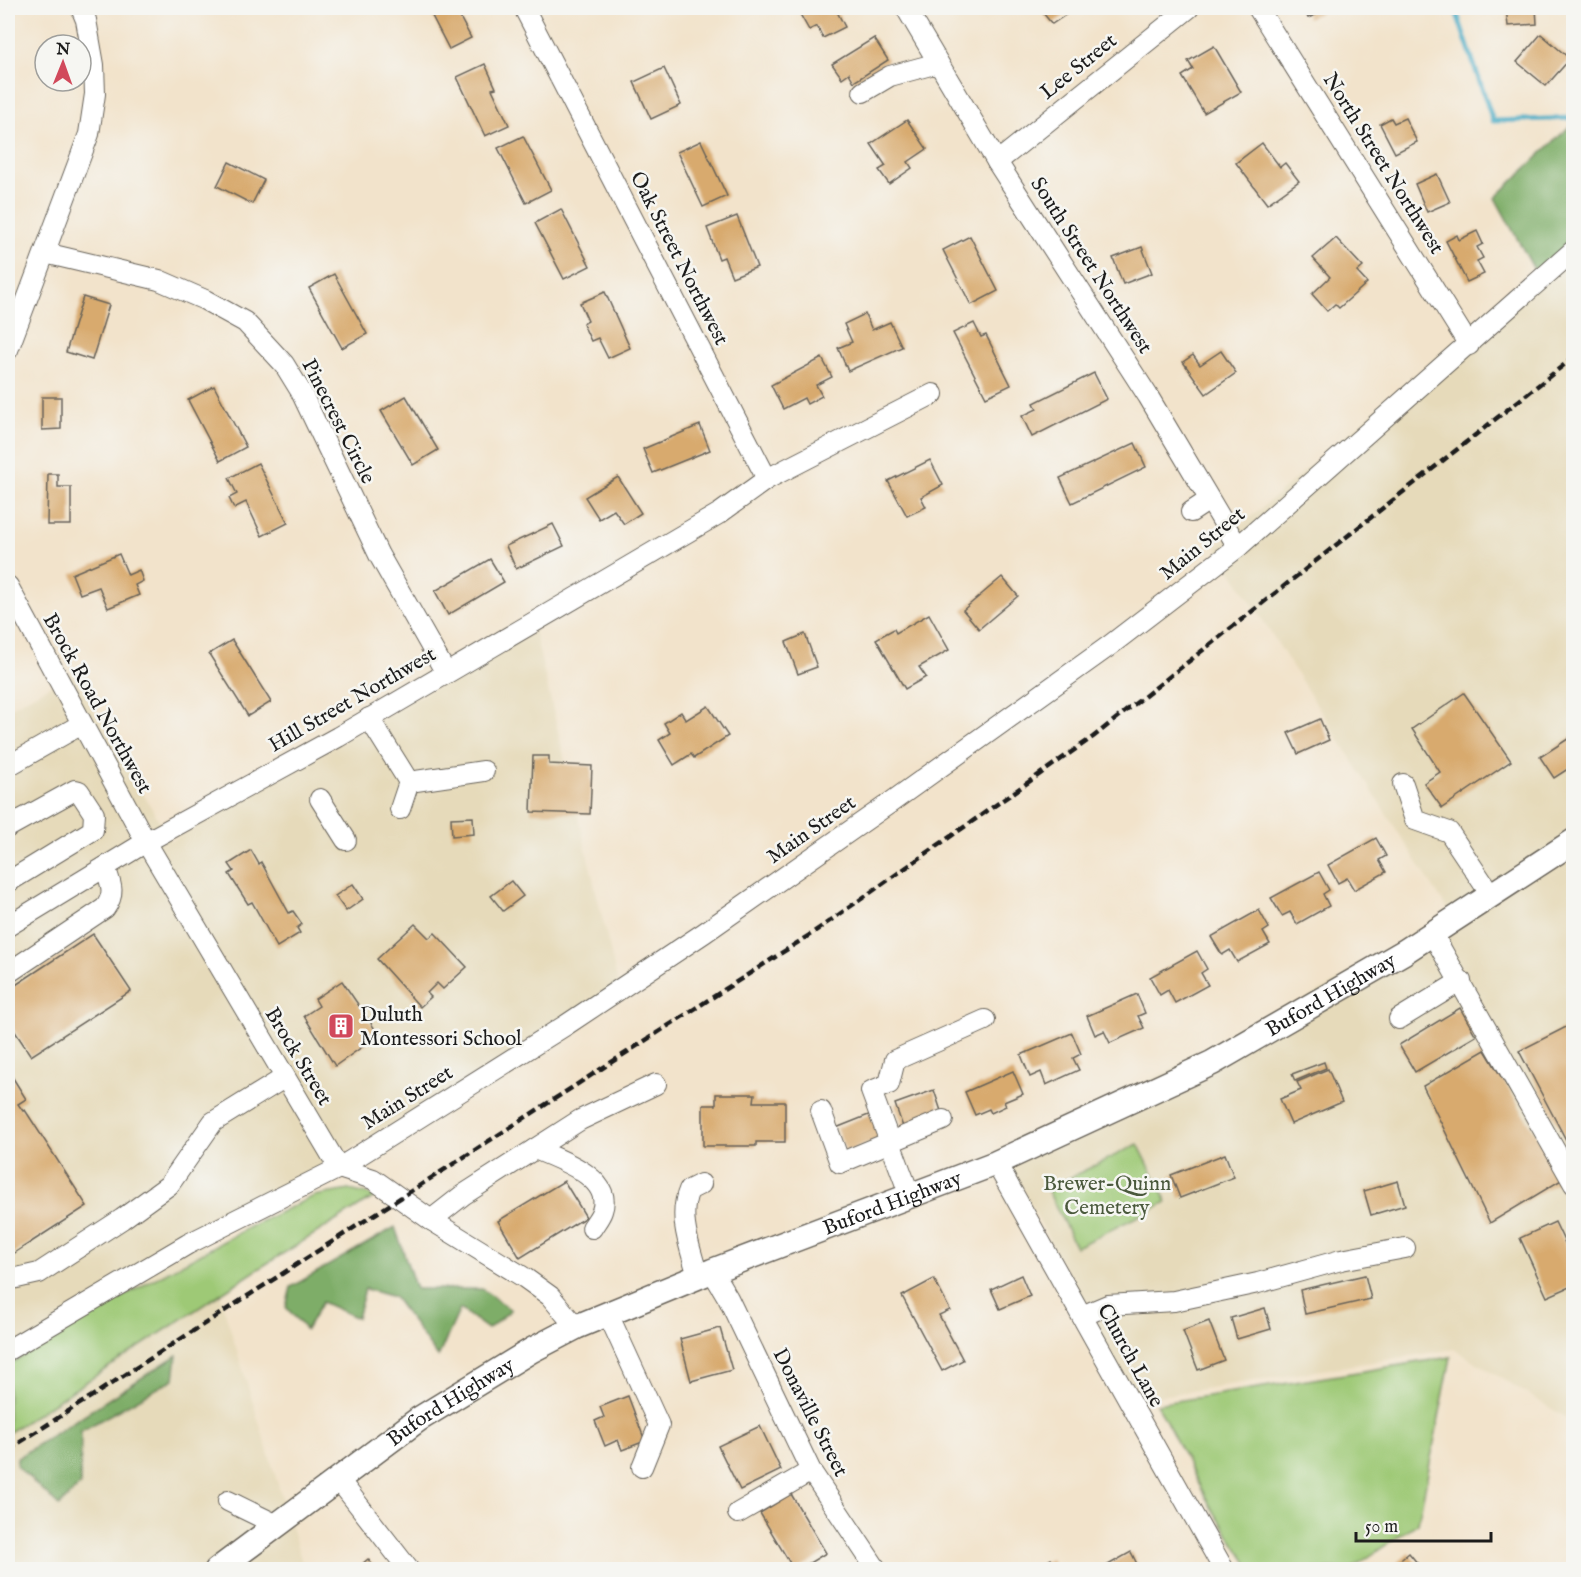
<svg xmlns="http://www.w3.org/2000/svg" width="1581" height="1577" font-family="'IM FELL English',serif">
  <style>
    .built { fill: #e6daba }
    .green { fill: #9ec976; stroke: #5d7249; stroke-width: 1.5 }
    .forest { fill: #7ead67; stroke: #4d6442; stroke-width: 1.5 }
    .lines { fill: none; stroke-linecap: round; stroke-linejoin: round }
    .stream { stroke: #45abc4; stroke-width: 5 }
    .building { fill: #d8aa6e }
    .minor-casing { stroke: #676259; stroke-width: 22 }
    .major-casing { stroke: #676259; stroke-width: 27 }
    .minor { stroke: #fff; stroke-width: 20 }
    .major { stroke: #fff; stroke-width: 24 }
    .rail { stroke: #1c1c1c; stroke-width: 4.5; stroke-dasharray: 9 4.5; stroke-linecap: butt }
    .labels { text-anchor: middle; stroke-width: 5; stroke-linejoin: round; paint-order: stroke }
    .street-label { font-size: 21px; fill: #1c1c1c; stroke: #f6f6f2 }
    .poi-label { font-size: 21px; fill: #1c1c1c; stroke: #f6f6f2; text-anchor: start }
    .park-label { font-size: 21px; fill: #4a593c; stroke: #f6f6f2 }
  </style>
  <rect width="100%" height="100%" fill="#f6f6f2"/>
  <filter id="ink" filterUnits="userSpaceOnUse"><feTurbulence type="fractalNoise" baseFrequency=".0167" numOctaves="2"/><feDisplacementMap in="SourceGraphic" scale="12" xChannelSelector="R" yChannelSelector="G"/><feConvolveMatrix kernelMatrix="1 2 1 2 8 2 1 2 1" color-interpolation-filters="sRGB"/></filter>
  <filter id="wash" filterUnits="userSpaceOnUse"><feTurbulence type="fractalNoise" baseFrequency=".008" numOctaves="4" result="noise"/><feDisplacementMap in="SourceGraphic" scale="24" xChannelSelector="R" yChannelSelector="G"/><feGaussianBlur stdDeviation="1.35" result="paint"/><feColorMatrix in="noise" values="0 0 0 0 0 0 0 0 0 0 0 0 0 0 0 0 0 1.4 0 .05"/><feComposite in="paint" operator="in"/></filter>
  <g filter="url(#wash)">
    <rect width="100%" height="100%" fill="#f2e3cb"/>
    <g class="built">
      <polygon points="1573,241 1573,1422 1454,1349 1134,1400 1002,1151 1241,1037 1451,915 1216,547"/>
      <polygon points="534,630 619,988 202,1237 304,1569 8,1569 8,709 72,673 171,841"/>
    </g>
    <g class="green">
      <polygon points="1138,1144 1167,1202 1076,1247 1047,1189"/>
      <polygon points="349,1190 376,1196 263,1266 8,1433 8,1365 122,1297 251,1226 314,1196"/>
      <polygon points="1451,1357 1418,1523 1351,1569 1251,1569 1211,1507 1157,1404"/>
    </g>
    <g class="forest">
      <polygon points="1573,123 1573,242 1536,273 1495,198"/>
      <polygon points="395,1227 416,1289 482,1289 511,1310 488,1329 460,1309 438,1357 394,1297 365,1289 357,1318 322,1302 306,1330 286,1307 291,1287"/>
      <polygon points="177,1355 174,1379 81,1431 80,1485 59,1506 17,1466 17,1458"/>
    </g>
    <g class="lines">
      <polyline class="stream" points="1455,8 1493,121 1574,118"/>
    </g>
    <g id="blocks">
      <g class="building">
        <polygon points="439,8 455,8 471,38 449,49 430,12"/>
        <polygon points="813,8 835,8 845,27 823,38 817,26 809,30 800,14"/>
        <polygon points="1039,8 1076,8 1052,24"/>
        <polygon points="1303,8 1332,8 1308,18"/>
        <polygon points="1506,8 1536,8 1537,24 1508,26"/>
        <polygon points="1541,34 1570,59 1546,86 1517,62"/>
        <polygon points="874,38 888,60 854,82 849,73 842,78 832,64"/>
        <polygon points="1214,46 1241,92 1204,113 1182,76 1193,69 1188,61"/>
        <polygon points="485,64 496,88 492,89 509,125 485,136 457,77"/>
        <polygon points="664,68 681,105 651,119 634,82"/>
        <polygon points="1391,118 1394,123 1405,118 1417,142 1395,153 1380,124"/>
        <polygon points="907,120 927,149 908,162 912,168 889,184 879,170 886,166 871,144"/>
        <polygon points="523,136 551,190 526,203 498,148"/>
        <polygon points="701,141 727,196 703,207 677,152"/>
        <polygon points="1262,143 1280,167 1285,163 1299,181 1267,204 1236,163"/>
        <polygon points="229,162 264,180 252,204 217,186"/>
        <polygon points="1437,174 1450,202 1427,212 1415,184"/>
        <polygon points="561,209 590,266 564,279 535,223"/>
        <polygon points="737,216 757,267 732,277 724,257 719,259 707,228"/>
        <polygon points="1477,231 1483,244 1477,247 1483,258 1477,261 1484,274 1467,282 1446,241 1457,235 1459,240"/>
        <polygon points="970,236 998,291 971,305 943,250"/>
        <polygon points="1336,238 1363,267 1357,272 1367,283 1339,308 1335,304 1327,311 1312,294 1330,277 1313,258"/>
        <polygon points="1142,247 1152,273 1123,284 1113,258"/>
        <polygon points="334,274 367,334 342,348 309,288"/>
        <polygon points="605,292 630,348 608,358 598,338 591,341 583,324 588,321 580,303"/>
        <polygon points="83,297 109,305 92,360 66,352"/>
        <polygon points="865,314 872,330 890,322 902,347 848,371 838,348 852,342 844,324"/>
        <polygon points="974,323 981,337 986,335 1011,385 986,397 953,333"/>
        <polygon points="1221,351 1236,373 1206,394 1183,362 1193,355 1200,365"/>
        <polygon points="822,358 832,377 816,385 822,396 807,404 804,398 783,409 771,385"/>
        <polygon points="1094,373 1107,399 1032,437 1022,416 1037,409 1034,403"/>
        <polygon points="214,386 246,447 220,461 188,400"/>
        <polygon points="406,396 438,450 413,465 381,411"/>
        <polygon points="42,397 61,397 61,429 42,430"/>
        <polygon points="700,425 710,450 653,473 643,449"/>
        <polygon points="1135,443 1146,467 1072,503 1060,478"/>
        <polygon points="930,460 943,485 921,497 926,507 907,516 888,481"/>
        <polygon points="258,463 288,523 262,536 246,502 234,508 229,498 237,494 229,478"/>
        <polygon points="48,474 58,474 58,487 71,487 71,525 47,525"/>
        <polygon points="618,477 641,513 624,524 614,510 599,519 585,497"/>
        <polygon points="553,524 564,546 516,569 506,546"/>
        <polygon points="119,554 128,575 139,570 143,581 135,585 139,595 108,608 99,587 80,594 72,574"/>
        <polygon points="490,559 504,582 448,615 435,591"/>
        <polygon points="1002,577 1018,596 979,629 963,610"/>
        <polygon points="929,614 949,650 919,667 926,677 905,689 876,639 894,629 896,633"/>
        <polygon points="805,634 817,667 798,674 786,642"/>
        <polygon points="232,640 271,702 248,716 209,654"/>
        <polygon points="1464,693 1511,761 1442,808 1424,783 1440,772 1412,729"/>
        <polygon points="708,706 728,736 694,758 691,754 674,765 659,740 670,733 664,723 681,712 686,720"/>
        <polygon points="1320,719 1329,740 1298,754 1288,733"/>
        <polygon points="1574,735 1574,765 1554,778 1540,757"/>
        <polygon points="533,756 549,756 549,764 592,766 590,814 531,812"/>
        <polygon points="473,817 474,834 452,836 451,818"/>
        <polygon points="1376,838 1386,856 1379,860 1386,872 1354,890 1347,878 1338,883 1328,865"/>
        <polygon points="251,850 259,864 261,862 289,913 293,911 302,924 297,928 300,933 277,947 252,902 248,904 229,874 234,871 229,864"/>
        <polygon points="1319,872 1329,890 1323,894 1329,906 1297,924 1290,912 1282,916 1271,898"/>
        <polygon points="511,881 523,896 503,911 491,896"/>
        <polygon points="353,884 363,899 346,911 335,896"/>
        <polygon points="1259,910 1269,928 1263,932 1270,944 1237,962 1230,950 1222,955 1211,937"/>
        <polygon points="415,924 429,938 435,933 467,967 443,989 437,983 427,993 431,997 420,1007 377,959"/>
        <polygon points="93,934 131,991 31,1056 8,1021 8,990"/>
        <polygon points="1197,951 1207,969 1201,973 1208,985 1175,1003 1168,990 1160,995 1150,977"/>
        <polygon points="342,981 379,1035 335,1066 304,1016 319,1006 315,999"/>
        <polygon points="1137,994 1145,1013 1138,1016 1144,1028 1110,1043 1104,1031 1095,1035 1087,1016"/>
        <polygon points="1460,1008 1476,1036 1415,1072 1399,1045"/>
        <polygon points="1574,1023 1574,1155 1519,1051"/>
        <polygon points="1072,1033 1081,1054 1073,1058 1079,1070 1046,1085 1041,1072 1030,1077 1021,1055"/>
        <polygon points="1485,1050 1563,1179 1490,1223 1423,1086"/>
        <polygon points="1324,1062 1326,1068 1295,1081 1292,1074"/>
        <polygon points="1328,1069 1342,1102 1291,1124 1280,1099 1301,1090 1297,1082"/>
        <polygon points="8,1070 26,1099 18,1104 23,1111 25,1110 87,1206 8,1257"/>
        <polygon points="1013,1071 1023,1094 1004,1102 1006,1106 991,1113 989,1109 975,1115 965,1092"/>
        <polygon points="934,1090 942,1114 903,1127 895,1104"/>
        <polygon points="716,1094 755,1094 754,1102 785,1102 785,1142 756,1142 756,1146 703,1146 703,1105 716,1105"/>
        <polygon points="871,1114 881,1139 846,1152 836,1128"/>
        <polygon points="1225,1154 1234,1177 1180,1198 1171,1175"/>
        <polygon points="564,1181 586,1217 520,1258 498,1221"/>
        <polygon points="1398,1181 1405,1205 1371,1215 1364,1191"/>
        <polygon points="1555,1222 1574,1262 1574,1285 1547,1297 1520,1238"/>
        <polygon points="1021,1275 1030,1296 1000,1309 991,1289"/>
        <polygon points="1365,1275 1371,1299 1305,1314 1300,1290"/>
        <polygon points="934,1279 950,1310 939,1315 963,1360 942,1371 902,1296"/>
        <polygon points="1265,1308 1271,1329 1237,1339 1231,1318"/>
        <polygon points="1209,1321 1224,1360 1198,1370 1183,1331"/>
        <polygon points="720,1328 732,1370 691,1381 680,1339"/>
        <polygon points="628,1396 645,1441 622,1450 618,1440 605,1446 595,1421 604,1417 600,1407"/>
        <polygon points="760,1426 781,1470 740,1490 718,1446"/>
        <polygon points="791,1494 826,1553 798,1570 794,1570 760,1513"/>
        <polygon points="1131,1552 1140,1570 1099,1570"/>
        <polygon points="1409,1553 1423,1570 1389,1570"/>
        <polygon points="368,1559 376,1570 355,1570"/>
        <polygon points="1051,1559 1057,1570 1032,1570"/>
      </g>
    </g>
  </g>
  <g filter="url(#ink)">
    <use href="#blocks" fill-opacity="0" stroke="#676259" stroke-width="1.5"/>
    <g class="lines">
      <defs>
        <g id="minor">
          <polyline points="524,8 767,479"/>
          <polyline points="906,8 997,162 1148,396 1238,547"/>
          <polyline points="1258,8 1469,345"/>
          <polyline points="863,92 890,76 938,63"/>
          <polyline points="997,162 1189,8"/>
          <polyline points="45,253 159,280 205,300 245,322 284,364 300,390 379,555 446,673"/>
          <polyline points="8,350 89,134 95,94 94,65 86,20 81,8"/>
          <polyline points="1191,512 1209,500"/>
          <polyline points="8,586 146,842 339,1168 373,1179 431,1220 525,1278 550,1296 576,1327"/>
          <polyline points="369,718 409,782 484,771"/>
          <polyline points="8,766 82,724"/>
          <polyline points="1403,784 1415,820 1449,832 1491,895"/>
          <polyline points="320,799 346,840"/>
          <polyline points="400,809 409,782"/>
          <polyline points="8,827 75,790 79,791 94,814 93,830 8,882"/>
          <polyline points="8,926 146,842 338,737 720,513 767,479 933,394"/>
          <polyline points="1432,933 1574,1184"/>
          <path d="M 8,973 L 105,908 C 116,893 111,884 105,867"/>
          <polyline points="1399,1019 1461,981"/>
          <polyline points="821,1111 840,1163 943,1120"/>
          <path d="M 535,1149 C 558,1159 614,1177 602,1211 C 600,1217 595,1223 592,1228"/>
          <polyline points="996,1163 1224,1570"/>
          <polyline points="910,1196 871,1091 889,1084 895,1060 985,1020"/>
          <polyline points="431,1220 463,1195 580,1120 656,1084"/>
          <polyline points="712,1271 728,1298 811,1471 877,1570"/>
          <path d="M 698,1277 C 691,1249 677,1218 689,1190 L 701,1184"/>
          <polyline points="8,1280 39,1273 122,1219 169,1185 213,1122 284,1078"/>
          <polyline points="608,1314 659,1425 642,1467"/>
          <polyline points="1082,1316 1108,1305 1174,1301 1258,1283 1341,1260 1405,1248"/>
          <polyline points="8,1350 188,1244 339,1168 566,1025 704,933 890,803 1109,646 1238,547 1574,250"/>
          <polyline points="339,1480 409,1570"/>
          <polyline points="228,1501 277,1525"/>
          <polyline points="738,1513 811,1471"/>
        </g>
        <g id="major">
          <path id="s1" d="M 217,1570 L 419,1419 L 532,1350 L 576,1327 L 712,1271 L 996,1163 L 1212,1063 L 1404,952 L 1574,841"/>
        </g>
      </defs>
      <use href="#minor" class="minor-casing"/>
      <use href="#major" class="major-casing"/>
      <use href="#minor" class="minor"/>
      <use href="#major" class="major"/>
      <polyline class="rail" points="8,1450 811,934 1093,737 1574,357"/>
    </g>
  </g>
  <defs>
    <symbol id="building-square" viewBox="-11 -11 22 22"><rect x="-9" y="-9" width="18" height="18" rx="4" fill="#d1495b" stroke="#f6f6f2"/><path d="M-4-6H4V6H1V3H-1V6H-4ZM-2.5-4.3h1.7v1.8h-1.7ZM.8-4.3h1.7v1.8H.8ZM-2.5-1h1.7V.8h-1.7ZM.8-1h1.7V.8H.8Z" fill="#fff"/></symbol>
  </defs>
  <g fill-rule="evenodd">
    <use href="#building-square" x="326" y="1011" width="30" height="30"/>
  </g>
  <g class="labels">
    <g class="street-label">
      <text transform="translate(1078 66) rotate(-39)" y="7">Lee Street</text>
      <text transform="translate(1384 163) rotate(58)" y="7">North Street Northwest</text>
      <text transform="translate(680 258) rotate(63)" y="7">Oak Street Northwest</text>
      <text transform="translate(1092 265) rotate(57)" y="7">South Street Northwest</text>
      <text transform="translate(339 421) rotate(63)" y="7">Pinecrest Circle</text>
      <text transform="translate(1202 543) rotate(-39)" y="7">Main Street</text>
      <text transform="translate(352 699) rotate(-30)" y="7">Hill Street Northwest</text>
      <text transform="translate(98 703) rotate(61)" y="7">Brock Road Northwest</text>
      <text transform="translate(811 829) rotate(-35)" y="7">Main Street</text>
      <text dy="7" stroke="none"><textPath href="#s1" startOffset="1260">Buford Highway</textPath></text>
      <text transform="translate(299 1056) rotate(59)" y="7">Brock Street</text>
      <text transform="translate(407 1097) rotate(-32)" y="7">Main Street</text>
      <text dy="7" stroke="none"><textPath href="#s1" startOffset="774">Buford Highway</textPath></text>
      <text transform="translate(1131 1355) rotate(61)" y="7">Church Lane</text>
      <text dy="7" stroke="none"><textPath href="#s1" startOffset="288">Buford Highway</textPath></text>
      <text transform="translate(811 1412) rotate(63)" y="7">Donaville Street</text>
    </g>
    <g class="poi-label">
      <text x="360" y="1021">Duluth<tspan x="360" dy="24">Montessori School</tspan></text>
    </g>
    <g class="park-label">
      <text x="1107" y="1190">Brewer-Quinn<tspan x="1107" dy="24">Cemetery</tspan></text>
    </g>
  </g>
  <rect width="1581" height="1577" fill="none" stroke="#f6f6f2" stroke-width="30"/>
  <g transform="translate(63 63) rotate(1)"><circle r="28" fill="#f6f6f2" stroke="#9f9f9c" stroke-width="1.5"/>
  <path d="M0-4.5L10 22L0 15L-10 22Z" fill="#d1495b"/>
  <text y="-9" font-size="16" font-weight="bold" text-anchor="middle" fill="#1c1c1c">N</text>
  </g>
  <path d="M1356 1532v9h135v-9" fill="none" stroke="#1c1c1c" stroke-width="3"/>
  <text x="1365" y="1532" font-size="18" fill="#1c1c1c" stroke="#f6f6f2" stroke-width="4.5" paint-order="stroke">50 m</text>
</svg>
